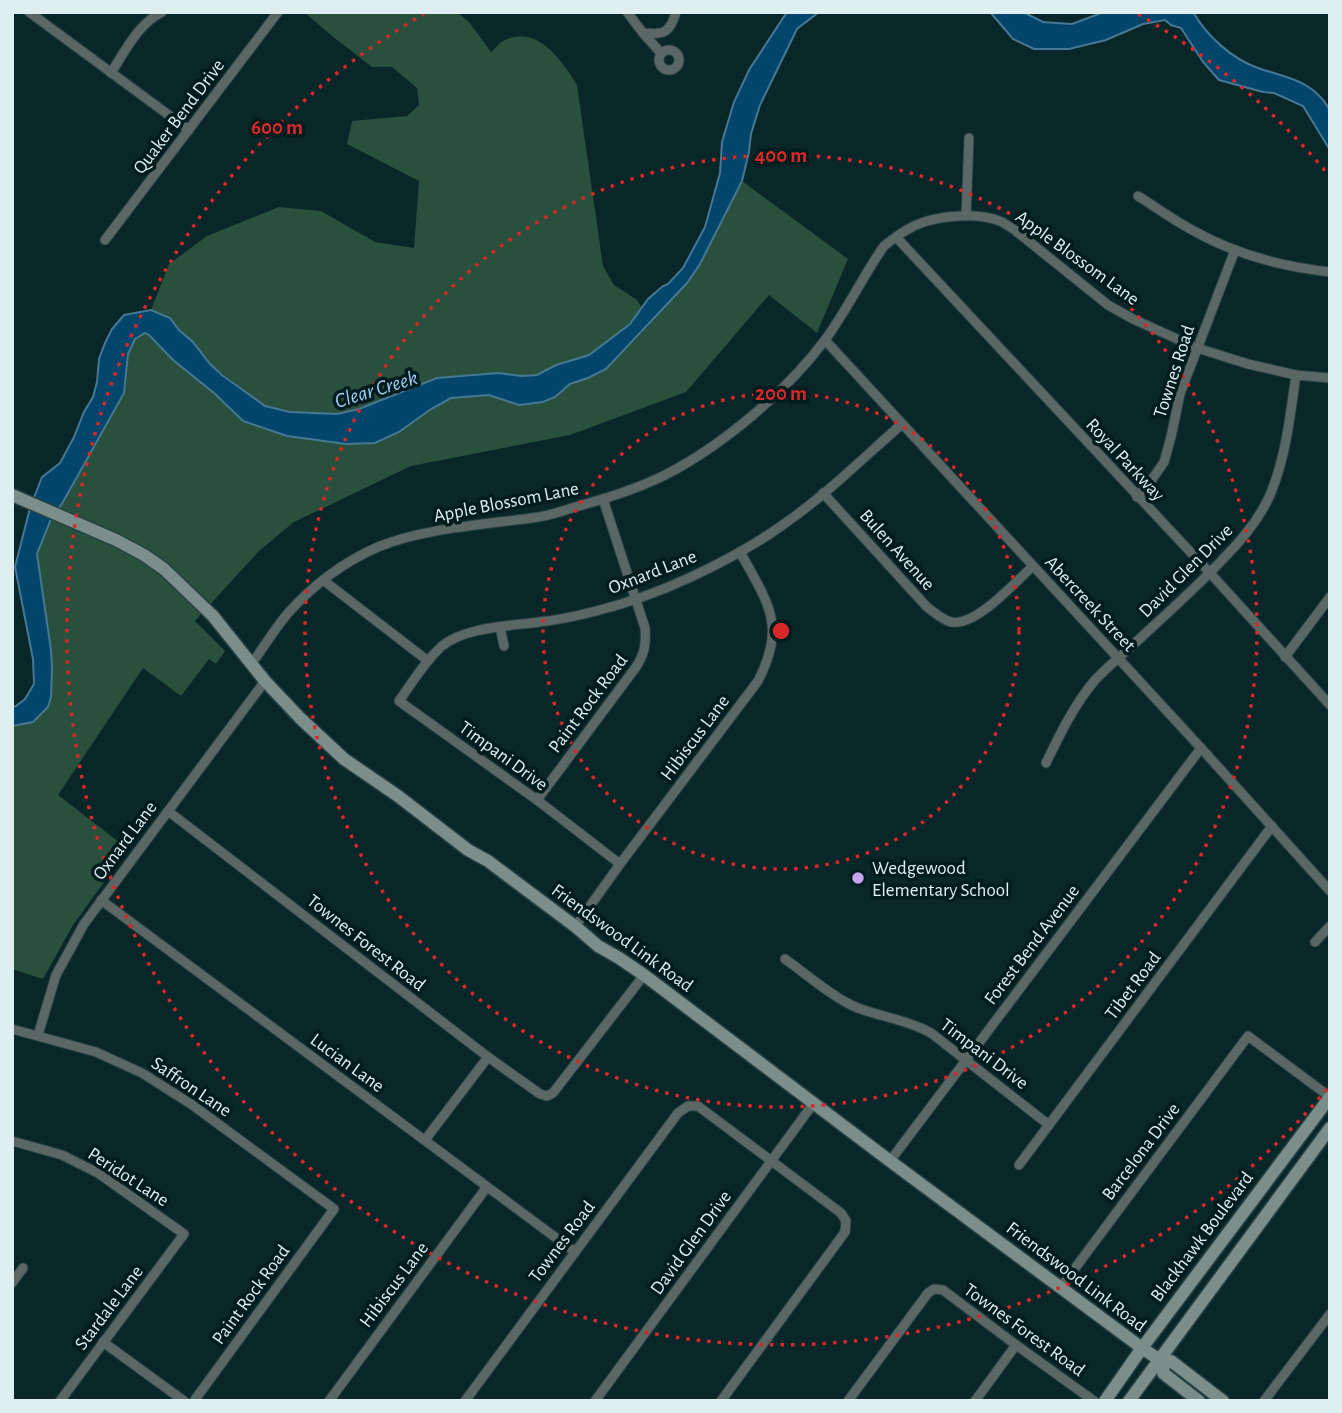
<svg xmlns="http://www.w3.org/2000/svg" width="1342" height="1413" font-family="'Alegreya Sans',sans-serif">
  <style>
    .green { fill: #28503c }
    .water { fill: #04456c; stroke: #467894; stroke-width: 2 }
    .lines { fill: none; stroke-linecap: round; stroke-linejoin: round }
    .street-casing { stroke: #274244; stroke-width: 11 }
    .secondary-casing { stroke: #274244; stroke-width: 15 }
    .street { stroke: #5b6764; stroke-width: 9 }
    .secondary { stroke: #7b8e8a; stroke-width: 12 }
    .ring { fill: none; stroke: #d62828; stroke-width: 3.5; stroke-dasharray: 3.5 7 }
    .poi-dot { fill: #c8a6ef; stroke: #011c1e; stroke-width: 2.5 }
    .labels { text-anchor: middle; stroke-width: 7; stroke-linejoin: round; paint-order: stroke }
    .street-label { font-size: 19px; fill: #dfeff0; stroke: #011c1e }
    .poi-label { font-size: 19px; fill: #dfeff0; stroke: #011c1e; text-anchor: start }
    .water-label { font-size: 21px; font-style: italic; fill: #a0cef4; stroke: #011c1e }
    .centre { fill: #d62828; stroke: #011c1e; stroke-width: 3.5 }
    .ring-label { font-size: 21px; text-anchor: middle; font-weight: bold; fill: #d62828; stroke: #011c1e; stroke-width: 7; stroke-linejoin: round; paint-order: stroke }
  </style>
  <rect width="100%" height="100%" fill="#092628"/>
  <g class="green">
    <path d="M 304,12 L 457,12 L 469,22 L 491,52 C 495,49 499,43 503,41 C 536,23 562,60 577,85 L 603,266 L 614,285 L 637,300 L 642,308 L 630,324 L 589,355 L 556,365 L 537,375 L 522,376 L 498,373 L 437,378 L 359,409 L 337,414 L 319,415 L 290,412 L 265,406 L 210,364 L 193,342 L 179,330 L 170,318 L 151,310 L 169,264 L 207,236 L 279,207 L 321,211 L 375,242 L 414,248 L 419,181 L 347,144 L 352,121 L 407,116 L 419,105 L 417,88 L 392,67 L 372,67 L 332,36 Z"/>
    <polygon points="742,181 848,259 817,333 769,295 686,392 570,435 411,466 294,522 259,551 195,621 225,651 216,664 209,659 181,696 143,668 58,795 128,849 73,925 43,979 12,969 12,726 33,721 51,650 37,554 51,519 63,502 124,393 128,354 135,339 145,333 149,335 173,360 214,393 243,421 288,436 346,444 375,443 399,432 431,409 451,398 489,395 519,405 555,397 570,384 588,378 635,340 687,283 700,264"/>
  </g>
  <g class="water">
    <polygon points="787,12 819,12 797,29 760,105 751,134 749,152 742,181 700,264 687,283 606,369 588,378 570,384 555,397 543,402 519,405 489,395 451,398 431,409 399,432 375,443 346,444 287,436 243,421 214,393 173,360 149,335 145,333 135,339 128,354 124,393 63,502 51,519 37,554 51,650 52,669 51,697 48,707 33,722 12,726 12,707 16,706 25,699 34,684 33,659 15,567 30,508 42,477 60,463 74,437 84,412 93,397 97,382 99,359 105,343 112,329 124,315 151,310 170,318 179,330 193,342 210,364 222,375 265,406 290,412 337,414 359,409 437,378 498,373 522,376 537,375 556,365 589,355 630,324 648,299 663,286 668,284 683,268 705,227 720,173 722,142 734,102 749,70"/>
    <path d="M 990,12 L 1023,12 L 1043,22 L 1072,24 L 1104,12 L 1193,12 C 1207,36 1232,59 1258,68 C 1284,77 1312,80 1328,107 C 1333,115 1330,140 1330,150 L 1303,106 L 1274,93 L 1263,92 L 1219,80 L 1203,62 L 1181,28 L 1171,25 L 1165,20 L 1143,24 L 1106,40 L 1069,49 L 1034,49 L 1013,39 Z"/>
  </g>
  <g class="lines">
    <defs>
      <g id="street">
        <polyline points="29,12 189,130"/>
        <path d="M 627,12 L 643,33 C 664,35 670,33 676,12"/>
        <polyline points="643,33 661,53"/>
        <circle cx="669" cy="60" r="10"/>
        <path d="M 111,73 C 125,51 138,24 162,12"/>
        <path d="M 1138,196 C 1157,208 1175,221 1194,231 C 1235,254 1284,267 1330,272"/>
        <polyline points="966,216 969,138"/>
        <polyline points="896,237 1210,573 1330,705"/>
        <polyline points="105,240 278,12"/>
        <polyline points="825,340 1201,748 1330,891"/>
        <path d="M 823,493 L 927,607 C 934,612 942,620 951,622 C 976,627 1015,582 1033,566"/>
        <polyline points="1137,497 1153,478 1164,462 1171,437 1180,394 1235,250"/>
        <polyline points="323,580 428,661"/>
        <polyline points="500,627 504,646"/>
        <polyline points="1285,657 1330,597"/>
        <path d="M 252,663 C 264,647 275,628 289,612 C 313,585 345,561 378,547 C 423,528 490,524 539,517 C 551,515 563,511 575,507 C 605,499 637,489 665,475 C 722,446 787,391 825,340 C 847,310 863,276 884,246 C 894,238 905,230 916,225 C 939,215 980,212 1002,222 C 1007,225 1012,228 1016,231 L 1108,305 L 1133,319 L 1197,348 L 1248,364 L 1296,375 L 1330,378"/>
        <path d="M 1046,763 C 1060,734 1074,705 1095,680 C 1107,667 1121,656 1134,644 C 1164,616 1195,589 1223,559 C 1242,540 1259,520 1270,495 C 1286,457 1290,416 1296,375"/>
        <path d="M 537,800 L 636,667 C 645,653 646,645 645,628 L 603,499"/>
        <polyline points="168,811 488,1057 540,1094 547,1096 553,1093 644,975"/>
        <path d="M 620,864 L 537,800 L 399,701 C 412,683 425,661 442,646 C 465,627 510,626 539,622 C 558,620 577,616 596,611 C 628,603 661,591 691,577 C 723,562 755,545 784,524 C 826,495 863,458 902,424"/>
        <polyline points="101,900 575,1252"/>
        <path d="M 575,927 L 620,864 L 758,681 C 787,625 768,603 740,552"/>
        <polyline points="1315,942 1330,926"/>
        <path d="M 785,959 C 805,973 836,1000 858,1008 C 882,1017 908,1020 931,1033 L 1049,1125"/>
        <polyline points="12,1029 96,1052 142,1073 191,1104 334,1209 194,1401"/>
        <polyline points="38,1035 56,975 84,924 265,681"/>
        <polyline points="425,1140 488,1057"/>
        <polyline points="12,1141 62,1155 98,1173 184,1234 60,1401"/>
        <polyline points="890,1161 1201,748"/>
        <polyline points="1019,1165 1272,826"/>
        <polyline points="12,1283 23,1268"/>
        <polyline points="1061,1287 1248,1036 1330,1097"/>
        <polyline points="103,1342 184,1401"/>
        <polyline points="329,1401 486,1188"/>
        <polyline points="465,1401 678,1113 688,1106 698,1106 841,1213 846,1221 845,1232 721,1401"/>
        <polyline points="595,1401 813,1104"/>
        <polyline points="848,1401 928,1293 934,1289 943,1290 1016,1345 1094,1401"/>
        <polyline points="975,1401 1016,1345"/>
        <polyline points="1264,1401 1330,1314"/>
      </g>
      <g id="secondary">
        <polyline points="12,495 116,540 144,555 164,569 213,616 265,681 300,718 344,759 398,796 468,850 488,861 576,927 598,946 619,958 644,975 890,1161 1142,1348 1164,1363 1171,1361 1223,1401"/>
        <polyline points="1160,1360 1164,1363 1163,1373 1199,1401"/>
        <polyline points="1105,1401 1142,1348 1330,1097"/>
        <polyline points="1129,1401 1330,1128"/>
      </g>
    </defs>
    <use href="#street" class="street-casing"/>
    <use href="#secondary" class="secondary-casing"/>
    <use href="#street" class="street"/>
    <use href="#secondary" class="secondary"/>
  </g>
  <g class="ring">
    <circle cx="781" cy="631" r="238"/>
    <circle cx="781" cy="631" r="476"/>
    <path d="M1327 1089A713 713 0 1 1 424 14M1138 14A713 713 0 0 1 1327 173"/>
  </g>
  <circle class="poi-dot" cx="858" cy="878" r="7"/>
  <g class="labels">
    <g class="street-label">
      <text transform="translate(178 116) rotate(-53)" y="7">Quaker Bend Drive</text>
      <text transform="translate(1078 257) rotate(36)" y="7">Apple Blossom Lane</text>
      <text transform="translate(1173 371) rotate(-72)" y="7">Townes Road</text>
      <text transform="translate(1126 459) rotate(47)" y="7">Royal Parkway</text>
      <text transform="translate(506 501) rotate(-11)" y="7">Apple Blossom Lane</text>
      <text transform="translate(898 549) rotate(48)" y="7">Bulen Avenue</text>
      <text transform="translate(1185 570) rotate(-45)" y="7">David Glen Drive</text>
      <text transform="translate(652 571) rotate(-21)" y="7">Oxnard Lane</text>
      <text transform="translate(1091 603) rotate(47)" y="7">Abercreek Street</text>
      <text transform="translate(587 703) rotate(-53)" y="7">Paint Rock Road</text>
      <text transform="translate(694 737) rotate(-53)" y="7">Hibiscus Lane</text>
      <text transform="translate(504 755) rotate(36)" y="7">Timpani Drive</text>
      <text transform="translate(124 840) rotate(-53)" y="7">Oxnard Lane</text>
      <text transform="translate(623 937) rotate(36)" y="7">Friendswood Link Road</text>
      <text transform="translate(367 942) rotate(38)" y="7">Townes Forest Road</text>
      <text transform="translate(1031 944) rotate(-53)" y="7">Forest Bend Avenue</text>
      <text transform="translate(1132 985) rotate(-53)" y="7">Tibet Road</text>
      <text transform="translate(985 1053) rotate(37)" y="7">Timpani Drive</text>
      <text transform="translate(348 1062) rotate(36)" y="7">Lucian Lane</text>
      <text transform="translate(192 1086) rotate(34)" y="7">Saffron Lane</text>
      <text transform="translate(1140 1151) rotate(-53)" y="7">Barcelona Drive</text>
      <text transform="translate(129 1176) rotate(33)" y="7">Peridot Lane</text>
      <text transform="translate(1201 1236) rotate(-53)" y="7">Blackhawk Boulevard</text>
      <text transform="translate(561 1241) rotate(-53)" y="7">Townes Road</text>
      <text transform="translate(690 1242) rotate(-54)" y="7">David Glen Drive</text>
      <text transform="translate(1077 1276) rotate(37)" y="7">Friendswood Link Road</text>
      <text transform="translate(393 1284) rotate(-53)" y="7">Hibiscus Lane</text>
      <text transform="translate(250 1294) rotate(-54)" y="7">Paint Rock Road</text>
      <text transform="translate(108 1307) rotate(-53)" y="7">Stardale Lane</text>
      <text transform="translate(1025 1329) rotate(36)" y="7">Townes Forest Road</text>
    </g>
    <g class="poi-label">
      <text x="872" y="874">Wedgewood<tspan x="872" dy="22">Elementary School</tspan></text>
    </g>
    <g class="water-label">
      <text transform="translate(376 389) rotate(-17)" y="7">Clear Creek</text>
    </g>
  </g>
  <circle cx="781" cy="631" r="10" class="centre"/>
  <g class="ring-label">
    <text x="277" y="134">600 m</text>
    <text x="781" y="162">400 m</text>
    <text x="781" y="400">200 m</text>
  </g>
  <rect width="1342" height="1413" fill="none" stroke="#dfeff0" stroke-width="28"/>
</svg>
